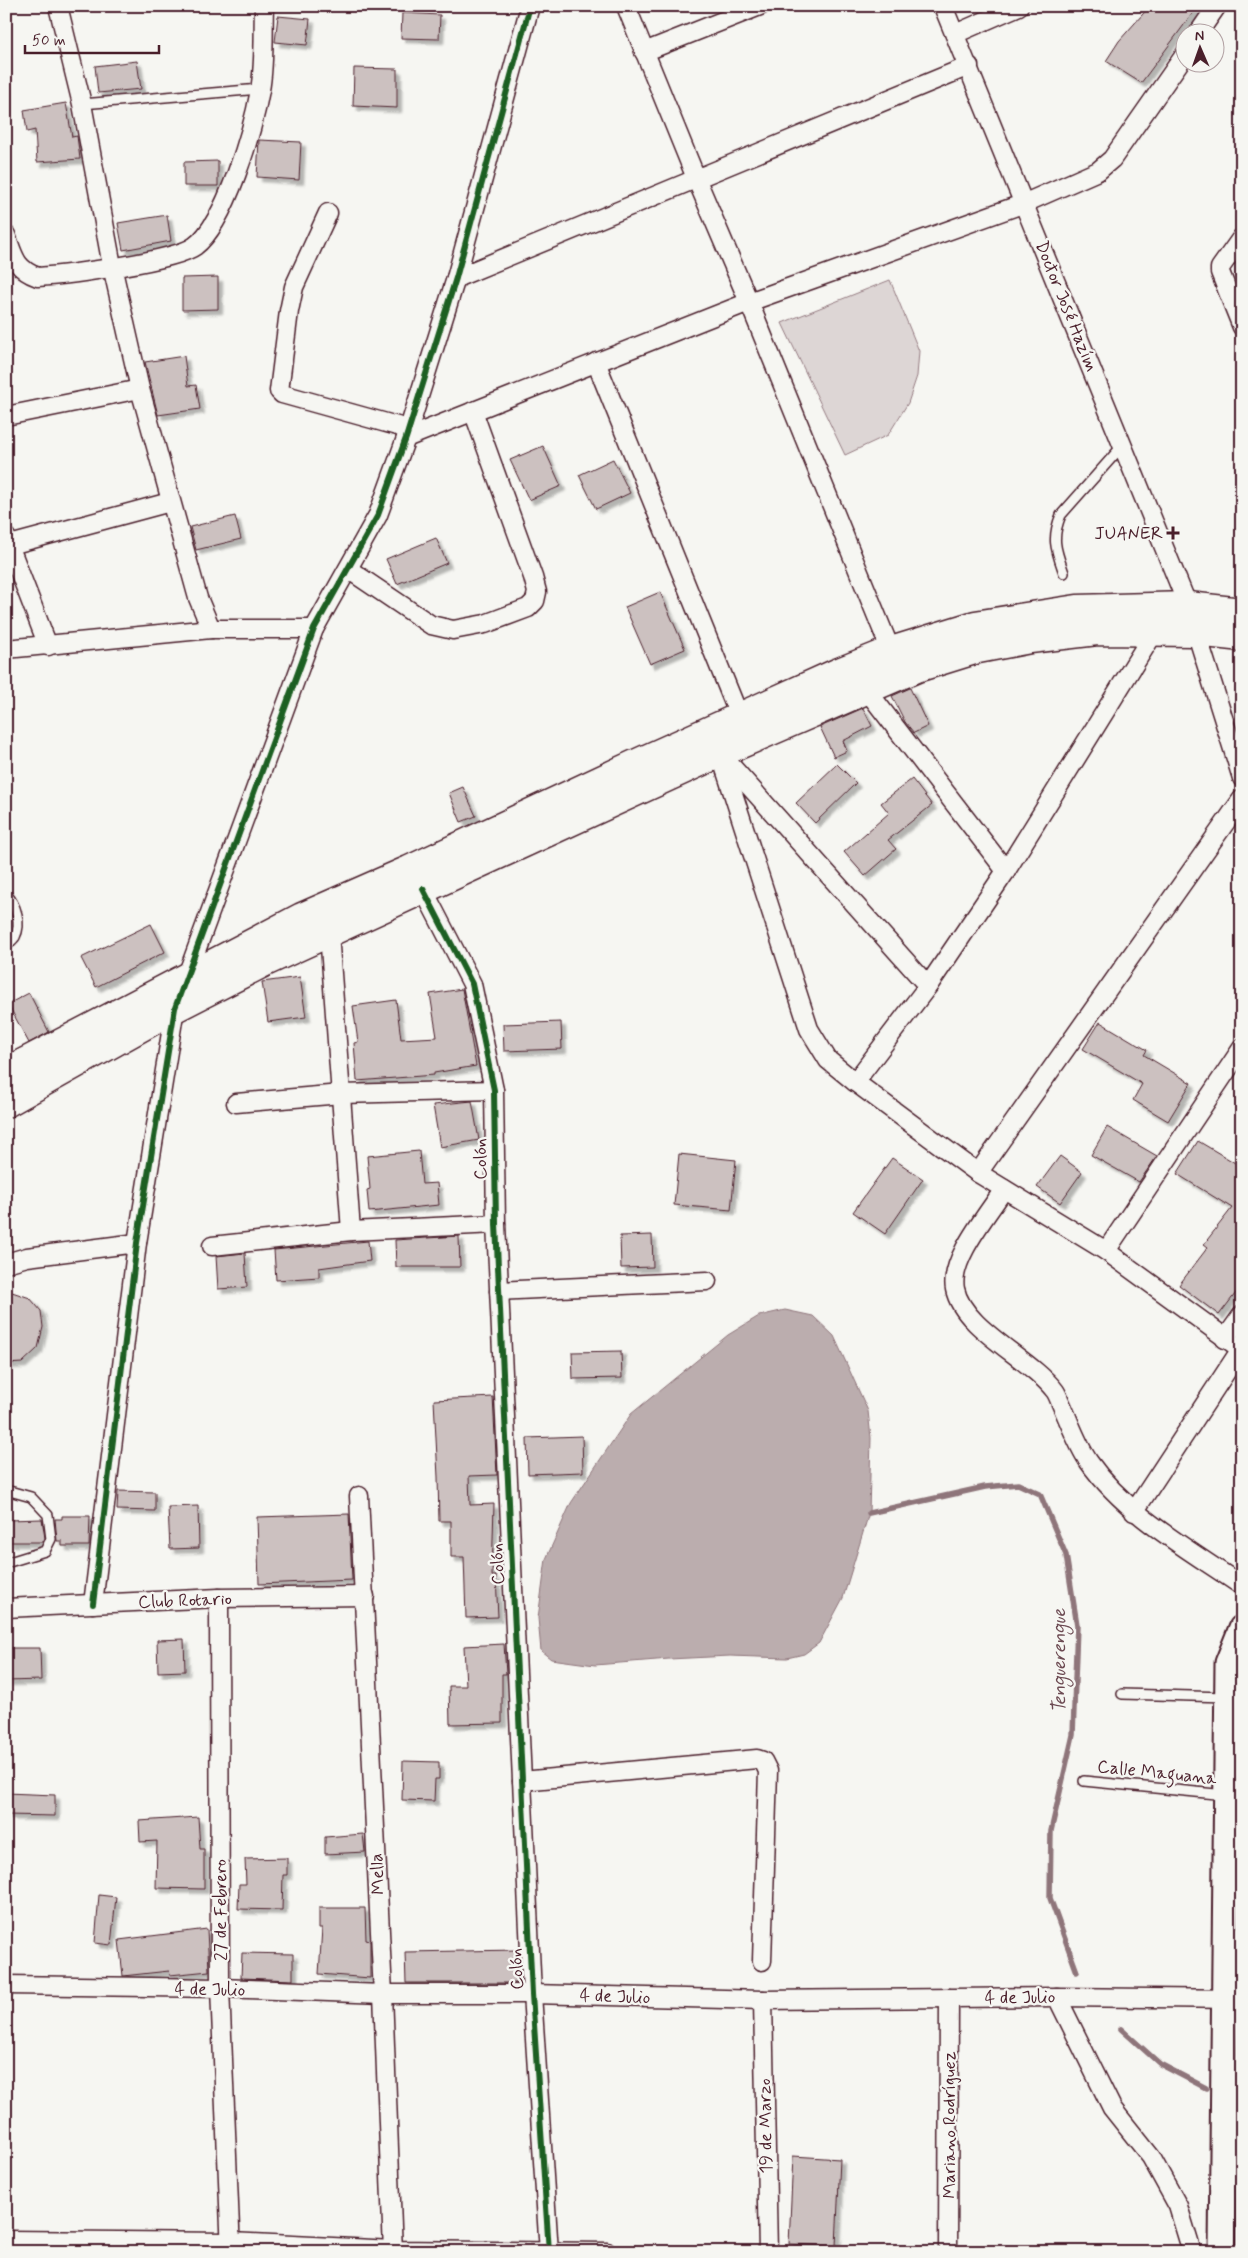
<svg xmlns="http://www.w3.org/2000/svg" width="1248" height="2258" font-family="Mynerve,sans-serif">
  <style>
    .green { fill: #ddd6d5; stroke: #947a80 }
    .water { fill: #bbadae; stroke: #8e747a }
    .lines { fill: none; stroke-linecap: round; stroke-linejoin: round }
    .stream { stroke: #8e747a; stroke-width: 5.5 }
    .building { fill: #ccc1c0; stroke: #4a1f2b; filter: url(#shadow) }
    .lane-casing { stroke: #4a1f2b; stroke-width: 12 }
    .street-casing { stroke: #4a1f2b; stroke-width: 21 }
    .secondary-casing { stroke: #4a1f2b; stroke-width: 29 }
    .primary-casing { stroke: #4a1f2b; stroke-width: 31 }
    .lane { stroke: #f6f6f2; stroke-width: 9 }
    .street { stroke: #f6f6f2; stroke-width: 18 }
    .secondary { stroke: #f6f6f2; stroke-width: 25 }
    .primary { stroke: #f6f6f2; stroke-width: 28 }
    .cycleway-casing { stroke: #f6f6f2; stroke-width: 9 }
    .cycleway { stroke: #1b5e20; stroke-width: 6 }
    .poi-dot { fill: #4a1f2b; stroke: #f6f6f2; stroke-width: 2 }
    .labels { text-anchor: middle; stroke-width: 4.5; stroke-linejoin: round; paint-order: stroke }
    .street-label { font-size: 18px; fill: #4a1f2b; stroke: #f6f6f2 }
    .poi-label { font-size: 18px; fill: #4a1f2b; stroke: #f6f6f2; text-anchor: end }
    .water-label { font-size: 19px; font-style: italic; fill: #6c4a52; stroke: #f6f6f2 }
  </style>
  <defs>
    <filter id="shadow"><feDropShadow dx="4.5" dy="4.5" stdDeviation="1" flood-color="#0004"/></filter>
  </defs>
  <rect width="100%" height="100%" fill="#f6f6f2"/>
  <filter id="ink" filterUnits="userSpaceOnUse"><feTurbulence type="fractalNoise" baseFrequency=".02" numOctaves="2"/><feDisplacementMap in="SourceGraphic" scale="10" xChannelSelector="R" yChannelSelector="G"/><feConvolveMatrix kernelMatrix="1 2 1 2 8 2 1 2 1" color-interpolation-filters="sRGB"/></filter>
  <g filter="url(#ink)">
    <polygon class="green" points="890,280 919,351 917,376 908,403 888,435 845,455 782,323"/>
    <polygon class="water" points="785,1310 813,1316 834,1336 868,1411 871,1438 869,1513 843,1598 819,1643 804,1654 787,1658 730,1656 669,1659 595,1665 551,1659 541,1651 538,1618 546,1559 571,1503 631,1414 728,1335 759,1316"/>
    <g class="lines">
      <g class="stream">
        <polyline points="869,1513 985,1487 1018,1484 1040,1494 1066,1555 1077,1625 1073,1735 1051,1831 1050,1898 1077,1972"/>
        <polyline points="1121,2029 1160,2064 1206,2088"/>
      </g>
    </g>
    <g class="building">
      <polygon points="1150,6 1198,6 1141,83 1106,61 1119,41"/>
      <polygon points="402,13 440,15 439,39 401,38"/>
      <polygon points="278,16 310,19 307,45 275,42"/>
      <polygon points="137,61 141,89 98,93 95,66"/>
      <polygon points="354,68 397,69 397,108 353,106"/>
      <polygon points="66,103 72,137 77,136 80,159 37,162 35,130 27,132 24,110"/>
      <polygon points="259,140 301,142 299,180 257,177"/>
      <polygon points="218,161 218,186 184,186 184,162"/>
      <polygon points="167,215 171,241 123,250 118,223"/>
      <polygon points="218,277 218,309 182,310 182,278"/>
      <polygon points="184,356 188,386 196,385 200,409 158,415 145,362"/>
      <polygon points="543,446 561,486 529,500 510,460"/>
      <polygon points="613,459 630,493 596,509 579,475"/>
      <polygon points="235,516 241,539 196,550 190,527"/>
      <polygon points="436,538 447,563 397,584 386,559"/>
      <polygon points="660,592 685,649 650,664 625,607"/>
      <polygon points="910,688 928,726 914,733 905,722 892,696"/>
      <polygon points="863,708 872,726 843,741 847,751 834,757 820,727"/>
      <polygon points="837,764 856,783 815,823 796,803"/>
      <polygon points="912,779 932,805 888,840 896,849 865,876 844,852 889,813 881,803"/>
      <polygon points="463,787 476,816 461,822 449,793"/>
      <polygon points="151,924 165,952 96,987 81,958"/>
      <polygon points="300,977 306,1017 268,1022 262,982"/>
      <polygon points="462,989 476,1066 434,1073 434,1075 357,1081 354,1043 358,1042 353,1006 396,1000 401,1039 437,1037 430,994"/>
      <polygon points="29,993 49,1032 29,1043 8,1004"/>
      <polygon points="561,1022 562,1049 504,1051 503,1024"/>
      <polygon points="1100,1022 1147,1050 1144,1055 1191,1083 1168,1121 1133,1100 1142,1084 1083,1049"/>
      <polygon points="472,1101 479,1140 440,1147 433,1105"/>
      <polygon points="1107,1127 1157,1156 1139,1182 1091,1155"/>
      <polygon points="1198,1141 1242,1167 1242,1285 1219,1315 1179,1285 1208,1247 1204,1244 1232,1208 1177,1174"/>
      <polygon points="419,1151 422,1184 437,1183 439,1205 369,1212 367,1190 370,1189 367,1156"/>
      <polygon points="679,1154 736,1160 731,1210 674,1205"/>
      <polygon points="1060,1156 1082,1172 1060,1203 1037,1187"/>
      <polygon points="892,1158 923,1179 885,1234 853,1212"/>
      <polygon points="652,1235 653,1267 621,1268 620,1236"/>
      <polygon points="459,1236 460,1267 396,1267 395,1240"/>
      <polygon points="368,1241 370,1261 319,1268 319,1277 276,1280 274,1250"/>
      <polygon points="245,1253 247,1287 218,1289 216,1256"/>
      <polygon points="6,1290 30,1298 41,1311 43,1327 38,1348 22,1363 6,1364"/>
      <polygon points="621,1351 622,1378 573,1379 572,1352"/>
      <polygon points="493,1397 497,1475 469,1476 470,1505 494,1504 492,1576 496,1576 498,1617 466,1618 464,1557 451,1557 451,1521 439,1521 438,1477 434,1400"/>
      <polygon points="582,1436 583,1472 528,1474 527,1438"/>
      <polygon points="118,1491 155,1492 155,1511 117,1510"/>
      <polygon points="198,1506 199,1548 170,1549 168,1507"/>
      <polygon points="349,1514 352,1580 259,1584 257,1517"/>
      <polygon points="62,1516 90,1516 89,1546 62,1546 62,1541 57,1541 55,1519 62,1519"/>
      <polygon points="42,1519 45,1538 43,1542 8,1542 8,1520"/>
      <polygon points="184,1639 185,1671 158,1672 157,1640"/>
      <polygon points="504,1644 506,1674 502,1674 502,1723 450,1724 449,1686 466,1686 464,1646"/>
      <polygon points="6,1648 40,1648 41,1680 6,1681"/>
      <polygon points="403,1761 439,1762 439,1779 435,1779 434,1801 402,1800"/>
      <polygon points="6,1793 55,1795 55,1816 6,1815"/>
      <polygon points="198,1817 200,1849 204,1849 204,1889 156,1888 157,1841 140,1842 139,1821"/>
      <polygon points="363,1834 365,1852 325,1854 325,1837"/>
      <polygon points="287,1858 287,1875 283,1875 282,1910 238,1909 239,1884 246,1884 245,1859"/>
      <polygon points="99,1895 116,1897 111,1945 95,1943"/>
      <polygon points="319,1908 365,1908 366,1940 370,1941 370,1978 319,1974 322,1928 319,1928"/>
      <polygon points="207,1929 209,1971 170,1975 169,1971 123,1976 119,1940"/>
      <polygon points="519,1950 521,1983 406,1983 405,1952"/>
      <polygon points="242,1953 293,1954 293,1980 241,1978"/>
      <polygon points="793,2156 840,2159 836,2246 789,2244"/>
    </g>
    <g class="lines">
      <defs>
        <g id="lane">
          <polyline points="82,104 260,89"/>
          <path d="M 1064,573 C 1056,550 1051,539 1061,515 L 1123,445"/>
          <path d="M 6,894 C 16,904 22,924 15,937 C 13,940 9,943 6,946"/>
          <polyline points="6,1490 31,1497 48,1515 51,1539 45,1551 6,1563"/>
          <polyline points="1122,1694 1226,1697"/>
          <polyline points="1084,1781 1226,1795"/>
        </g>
        <g id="street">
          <polyline points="58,6 82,104 112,266 140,389 198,598 211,629"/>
          <polyline points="626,6 696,178 749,302 891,651"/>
          <polyline points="943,6 1188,606 1242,778"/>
          <polyline points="1199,32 1217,6"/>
          <polyline points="955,34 1019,6"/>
          <polyline points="644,52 760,6"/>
          <polyline points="328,213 294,287 289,311 279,391 282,394 408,429"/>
          <path d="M 6,235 C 14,256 15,269 38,277 C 67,275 175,261 195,246 C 226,223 253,129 260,90 C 265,63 263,33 264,6"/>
          <polyline points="1242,237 1220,268 1220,272 1242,327"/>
          <polyline points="456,278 969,66"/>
          <polyline points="596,362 740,718"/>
          <polyline points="6,416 140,389"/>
          <polyline points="406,438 749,302 1025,203 1098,171 1112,159 1186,53"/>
          <polyline points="6,537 48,646"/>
          <polyline points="10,545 170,502"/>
          <polyline points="348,569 431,625 453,630 485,624 528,608 535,601 537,592 533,577 473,411"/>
          <polyline points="6,649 211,629 314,629"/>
          <polyline points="866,689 1006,871"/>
          <polyline points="720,753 809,1029 828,1060 855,1082 978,1173 1106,1251 1242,1350"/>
          <polyline points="725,759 928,986"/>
          <polyline points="423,889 472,984 494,1090 496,1224 532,1994 549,2252"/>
          <polyline points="329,933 351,1231"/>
          <polyline points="855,1082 928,986 1006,871 1155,631"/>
          <polyline points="236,1103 341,1094 494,1090"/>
          <polyline points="978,1173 1242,799"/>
          <path d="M 1004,1189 C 988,1214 949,1260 955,1289 C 963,1329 1030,1358 1055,1391 C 1058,1395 1060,1402 1063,1408 C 1071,1426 1078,1446 1089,1462 C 1126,1515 1190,1550 1242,1586"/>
          <polyline points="212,1246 351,1231 496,1224"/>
          <polyline points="1106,1251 1242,1048"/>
          <polyline points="6,1263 27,1257 137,1243"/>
          <polyline points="499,1291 707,1281"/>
          <polyline points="1225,1339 1242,1315"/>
          <polyline points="359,1496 383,1994 393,2252"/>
          <polyline points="1134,1512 1241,1349"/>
          <polyline points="219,1598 220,1988 231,2252"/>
          <polyline points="93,1604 137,1243 175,1008 314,629 378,515 406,438 456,278 530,6"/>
          <polyline points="6,1608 219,1598 365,1596"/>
          <polyline points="522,1781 757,1759 763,1761 768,1771 762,1961"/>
          <polyline points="6,1985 220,1988 383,1994 532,1994 763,2000 1057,1997 1242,1999"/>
          <polyline points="1057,1997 1112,2108 1151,2157 1178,2206 1192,2252"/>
          <polyline points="763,2000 768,2252"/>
          <polyline points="6,2240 230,2242 393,2250 607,2252"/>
          <polyline points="948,2252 949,1998"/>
        </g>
        <polyline id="secondary" points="1222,2252 1228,1663 1242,1628"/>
        <g id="primary">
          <polyline points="6,1072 302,917 409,870 633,765 839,672 891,651 975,625 1077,609 1188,606 1242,612"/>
          <polyline points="6,1103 175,1008 265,962 720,753 917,668 978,649 1030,639 1097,631 1196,632 1242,637"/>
        </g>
      </defs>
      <use href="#lane" class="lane-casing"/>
      <use href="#street" class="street-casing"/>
      <use href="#secondary" class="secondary-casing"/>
      <use href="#primary" class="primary-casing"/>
      <use href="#lane" class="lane"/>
      <use href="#street" class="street"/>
      <use href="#secondary" class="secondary"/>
      <use href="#primary" class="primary"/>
      <defs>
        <g id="cycleway">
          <polyline points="423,889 472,984 494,1090 496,1224 532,1994 549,2252"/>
          <polyline points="93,1604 137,1243 175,1008 314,629 378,515 406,438 456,278 530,6"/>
        </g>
      </defs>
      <use href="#cycleway" class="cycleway-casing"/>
      <use href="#cycleway" class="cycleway"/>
    </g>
  </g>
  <path class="poi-dot" d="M1170.5 525.5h5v5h5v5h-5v5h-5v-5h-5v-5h5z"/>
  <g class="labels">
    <g class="street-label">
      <text transform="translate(1067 306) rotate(68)" y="6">Doctor José Hazím</text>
      <text transform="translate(480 1159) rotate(-91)" y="6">Colón</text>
      <text transform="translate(497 1564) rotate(-93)" y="6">Colón</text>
      <text transform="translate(185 1600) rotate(-2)" y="6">Club Rotario</text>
      <text transform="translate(1157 1772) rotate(6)" y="6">Calle Maguana</text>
      <text transform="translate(377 1874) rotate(-93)" y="6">Mella</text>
      <text transform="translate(220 1910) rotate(-90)" y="6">27 de Febrero</text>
      <text transform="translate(516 1969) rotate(-93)" y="6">Colón</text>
      <text transform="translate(210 1989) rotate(1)" y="6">4 de Julio</text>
      <text transform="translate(615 1996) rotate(2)" y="6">4 de Julio</text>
      <text transform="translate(1020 1997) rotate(-1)" y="6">4 de Julio</text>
      <text transform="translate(949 2125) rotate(-90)" y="6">Mariano Rodríguez</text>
      <text transform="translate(765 2126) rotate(-91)" y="6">19 de Marzo</text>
    </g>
    <g class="poi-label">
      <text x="1163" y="539">JUANER</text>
    </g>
    <g class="water-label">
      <text transform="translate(1058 1661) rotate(-90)" y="7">Tenguerengue</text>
    </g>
  </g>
  <rect width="1248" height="2258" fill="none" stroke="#f6f6f2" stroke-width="25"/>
  <rect x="12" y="12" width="1223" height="2233" fill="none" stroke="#4a1f2b" stroke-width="2" filter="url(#ink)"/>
  <g transform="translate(1200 48) rotate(358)"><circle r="24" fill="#f6f6f2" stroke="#b1a0a2"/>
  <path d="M0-4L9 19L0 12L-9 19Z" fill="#4a1f2b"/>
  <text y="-8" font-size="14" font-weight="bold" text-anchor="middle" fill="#4a1f2b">N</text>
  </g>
  <path d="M25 45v8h134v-8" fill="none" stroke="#4a1f2b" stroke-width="2.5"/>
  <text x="32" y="45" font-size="15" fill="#4a1f2b" stroke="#f6f6f2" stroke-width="4" paint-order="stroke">50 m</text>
</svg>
